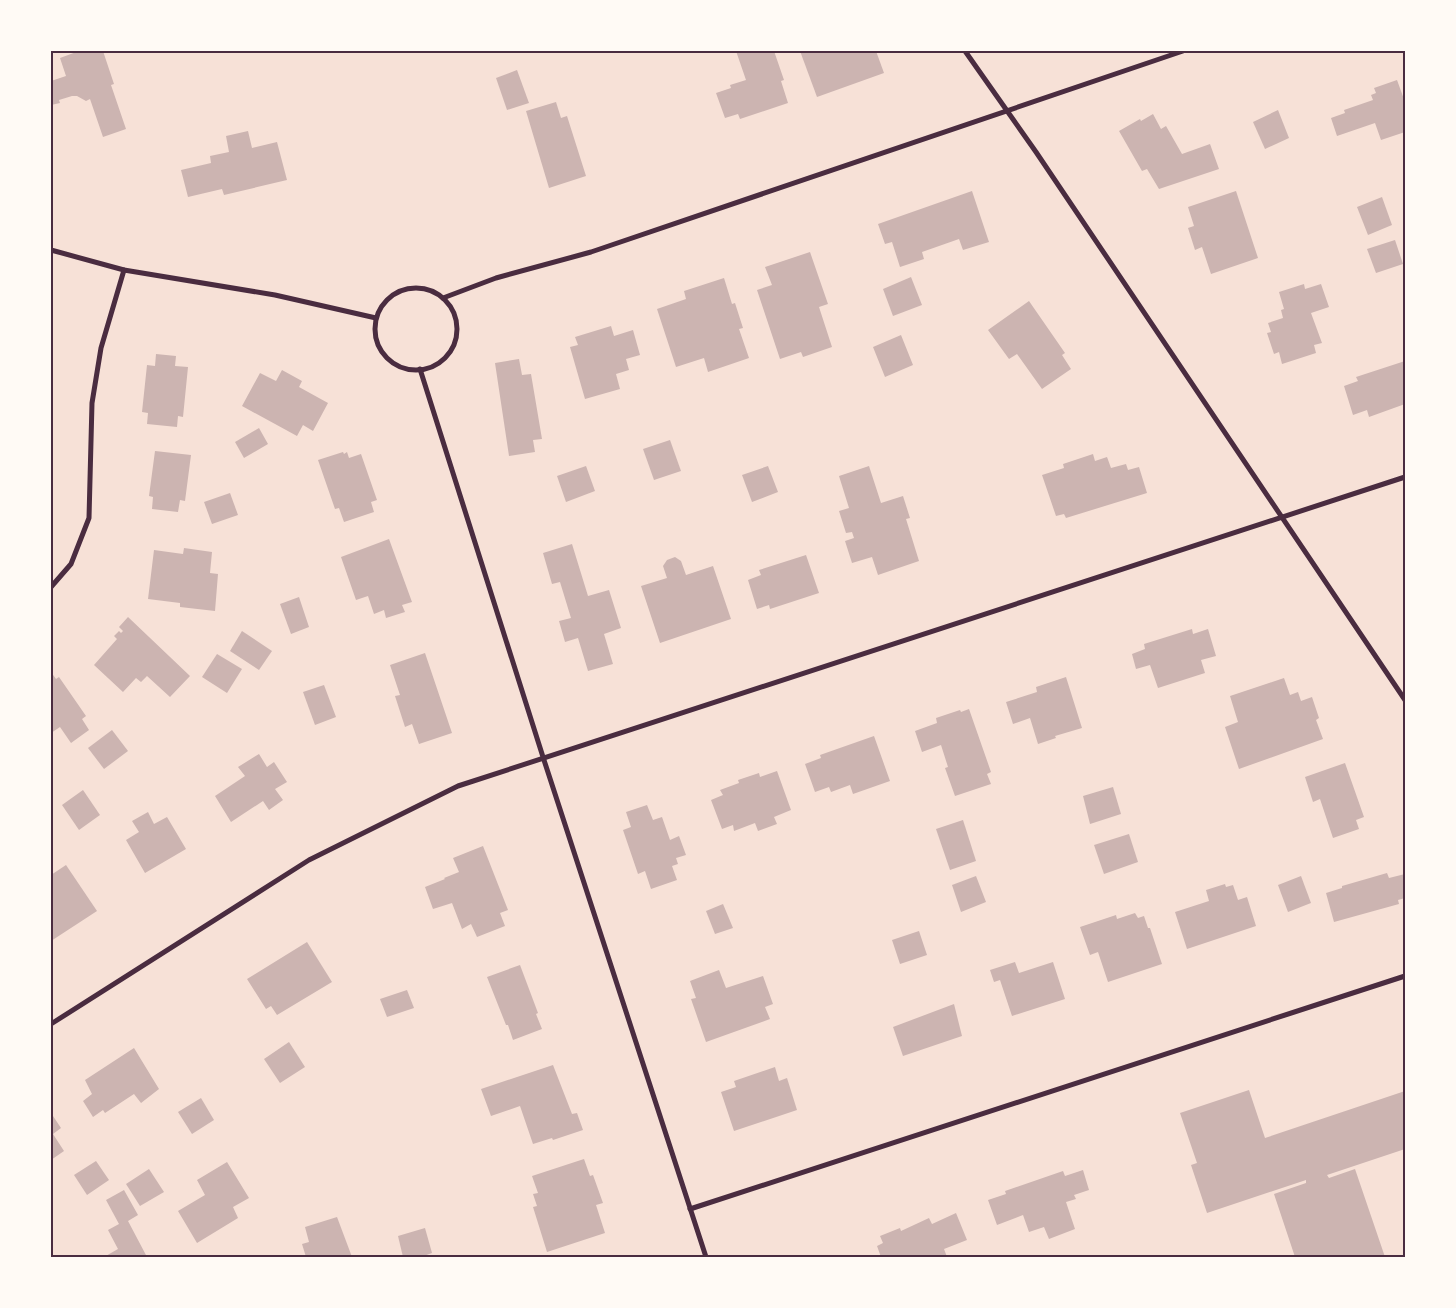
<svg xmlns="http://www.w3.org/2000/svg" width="1456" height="1308" viewBox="0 0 1456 1308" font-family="'Roboto Serif',serif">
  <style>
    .building { fill: #ccb4b1 }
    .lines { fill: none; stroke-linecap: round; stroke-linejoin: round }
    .minor { stroke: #4a2c40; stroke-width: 5 }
    .neatline { fill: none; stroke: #4a2c40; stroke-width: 2 }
  </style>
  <rect width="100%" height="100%" fill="#f7e1d7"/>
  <g class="building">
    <polygon points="79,51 103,51 114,84 111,85 126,129 103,137 90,99 86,101 77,96 72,96 59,100 60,103 51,105 51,81 66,76 60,58"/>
    <polygon points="736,51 774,51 784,80 781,81 788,103 740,119 738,114 725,118 716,93 731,88 730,85 746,80"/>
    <polygon points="800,51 876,51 884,73 817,97"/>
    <polygon points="517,70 529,103 507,110 496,78"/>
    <polygon points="1397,80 1405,102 1405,132 1381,140 1375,123 1337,136 1331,118 1345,113 1344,110 1373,100 1371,95 1376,93 1374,88"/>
    <polygon points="556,102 561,118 567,116 586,176 549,188 526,111"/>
    <polygon points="1278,110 1289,138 1265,149 1253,122"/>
    <polygon points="1153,114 1161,129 1166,126 1182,154 1210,144 1219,169 1159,189 1147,169 1142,171 1119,131 1140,119 1141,121"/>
    <polygon points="248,131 252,148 277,142 287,180 224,195 222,189 188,197 181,170 211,163 210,156 229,152 226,136"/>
    <polygon points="972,191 989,242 963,250 959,239 922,252 924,259 900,267 892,242 885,244 878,224"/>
    <polygon points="1236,191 1258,258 1211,274 1202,247 1195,250 1188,228 1194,226 1188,207"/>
    <polygon points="1382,197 1392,225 1368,235 1357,207"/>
    <polygon points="1395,240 1403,264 1376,273 1367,249"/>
    <polygon points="810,252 828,304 819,307 832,347 803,357 801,352 780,359 757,290 772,285 765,267"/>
    <polygon points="911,277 922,305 893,316 883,289"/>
    <polygon points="724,278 732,304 735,303 743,328 739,329 749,358 708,372 704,358 676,367 657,309 686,299 684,291"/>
    <polygon points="1304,284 1305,289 1321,284 1329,307 1311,313 1322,343 1314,345 1316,353 1282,364 1279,352 1274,354 1267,333 1271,332 1268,323 1283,318 1281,310 1284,309 1279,292"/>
    <polygon points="1029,301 1065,353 1062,355 1071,369 1042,389 1017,354 1009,359 988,330"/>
    <polygon points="611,326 614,336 633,330 640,355 626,359 629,370 616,374 620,389 585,399 570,347 578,345 575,337"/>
    <polygon points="901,335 913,365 885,377 873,347"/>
    <polygon points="156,354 176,356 175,366 188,367 183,417 178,416 177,427 147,424 148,413 142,412 147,365 155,366"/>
    <polygon points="519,359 522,375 531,374 542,439 533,440 535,452 509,456 495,363"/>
    <polygon points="1405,361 1405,404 1369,417 1367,410 1353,415 1344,386 1358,381 1356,377"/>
    <polygon points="282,370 302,381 299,387 328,403 313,431 303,425 297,436 242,406 260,373 276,381"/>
    <polygon points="259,428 268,444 244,458 235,442"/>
    <polygon points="670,440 681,471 654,480 643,449"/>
    <polygon points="155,451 191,455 185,501 180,500 178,512 152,509 153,497 149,496"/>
    <polygon points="343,452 344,454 347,452 349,458 361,454 377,500 371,502 374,512 344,522 339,508 335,509 318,460"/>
    <polygon points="1093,454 1095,461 1107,457 1111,468 1126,464 1128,470 1139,467 1147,493 1066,518 1064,514 1056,516 1042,475 1064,468 1063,464"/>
    <polygon points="586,466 595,491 566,502 557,476"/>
    <polygon points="768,466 778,492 752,502 742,475"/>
    <polygon points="869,466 881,503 903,496 910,518 906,519 919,561 878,575 872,557 852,563 845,541 854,538 852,532 846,533 839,511 849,508 839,476"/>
    <polygon points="230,493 238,515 212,524 204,502"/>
    <polygon points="389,539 412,602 402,605 405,612 386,618 384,610 374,614 368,596 356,600 341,557"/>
    <polygon points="572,544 588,596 609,590 621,628 604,634 613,664 588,671 578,638 565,642 559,621 571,618 560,582 552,584 543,553"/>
    <polygon points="184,548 212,552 210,573 218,574 215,611 180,607 180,603 148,599 154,550 183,554"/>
    <polygon points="806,555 819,593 770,609 769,605 757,609 748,580 761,575 759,570"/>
    <polygon points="675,557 681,561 686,575 713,566 731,619 660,643 641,586 667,578 663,566 667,560"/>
    <polygon points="299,597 309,627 291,634 280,604"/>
    <polygon points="128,617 190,676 170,697 147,676 141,682 136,678 123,692 94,665 117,639 114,636 119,631 121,633 123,631 119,627"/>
    <polygon points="1192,629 1193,634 1208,629 1216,656 1201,660 1205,673 1158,688 1150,665 1136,669 1132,654 1145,649 1144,644"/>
    <polygon points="242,631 272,651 259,670 230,651"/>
    <polygon points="425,653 452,733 419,744 412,724 405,727 395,696 400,695 390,665"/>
    <polygon points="217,654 242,669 227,693 202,677"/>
    <polygon points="51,672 56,679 59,677 86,716 82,719 89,730 71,743 60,727 51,733"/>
    <polygon points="1066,677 1082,728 1055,736 1056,738 1038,744 1030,718 1013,724 1006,702 1037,692 1036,687"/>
    <polygon points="1284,678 1290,695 1298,692 1301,701 1312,697 1319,718 1316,720 1323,739 1239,769 1225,727 1238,722 1230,696"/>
    <polygon points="324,685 336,717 315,725 303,692"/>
    <polygon points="969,709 991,772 987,774 991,784 955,796 945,768 948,767 941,745 922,752 915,731 937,723 936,718 960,710 961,712"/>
    <polygon points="112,730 128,751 104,769 88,748"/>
    <polygon points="874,736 890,781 853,794 850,785 831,792 829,787 815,792 805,764 821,758 820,755"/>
    <polygon points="259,754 267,767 274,762 287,782 275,789 283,800 269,810 263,801 231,822 215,796 245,776 238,767"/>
    <polygon points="1345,763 1364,817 1356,820 1359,829 1333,838 1320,799 1313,802 1305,777"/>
    <polygon points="777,771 791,810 774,817 777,824 758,831 755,823 734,831 733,825 722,829 711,800 723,795 720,790 739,783 738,780 759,773 760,777"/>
    <polygon points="1113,787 1121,814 1090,824 1083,796"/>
    <polygon points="83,790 100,815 79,830 62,805"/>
    <polygon points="647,805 653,820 662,817 670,840 679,836 686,855 676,858 678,864 672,866 677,880 651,889 645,871 638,874 623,830 631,827 626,812"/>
    <polygon points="148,812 154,824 167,817 186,849 145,873 126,840 139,832 132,821"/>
    <polygon points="963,820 976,861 950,870 936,829"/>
    <polygon points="1129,834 1138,862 1104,874 1094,845"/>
    <polygon points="483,846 508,910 500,913 505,926 477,937 471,924 462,929 452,903 433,909 425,887 445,879 444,878 459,872 453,858"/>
    <polygon points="66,865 97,911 51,941 51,875"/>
    <polygon points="1387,873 1389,878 1405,874 1405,898 1398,900 1399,904 1334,922 1326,893 1342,888 1342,886"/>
    <polygon points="976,876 986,902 961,912 952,885"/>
    <polygon points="1301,876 1311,903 1288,912 1278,885"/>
    <polygon points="1225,884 1226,887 1233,885 1238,900 1247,897 1256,926 1187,949 1175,912 1209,901 1206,890"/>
    <polygon points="723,904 733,928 715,934 706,911"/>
    <polygon points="1135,913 1138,918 1144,916 1148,928 1150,928 1162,964 1108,982 1098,952 1090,955 1080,927 1116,915 1117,919"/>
    <polygon points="919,931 927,955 900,964 892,940"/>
    <polygon points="307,942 332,982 277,1015 271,1006 266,1009 247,979"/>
    <polygon points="1015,962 1019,973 1053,962 1065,999 1012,1016 1000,980 994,982 990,970"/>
    <polygon points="520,965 538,1013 536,1014 542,1029 513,1040 508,1025 506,1025 487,977"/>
    <polygon points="719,970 726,988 763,976 773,1004 765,1007 770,1019 706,1042 691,999 696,998 690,981"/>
    <polygon points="407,990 414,1008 387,1017 380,999"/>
    <polygon points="954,1004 962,1036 903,1056 893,1027"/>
    <polygon points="289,1042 305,1067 280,1083 264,1059"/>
    <polygon points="134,1048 159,1089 141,1103 134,1094 105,1113 103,1110 93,1117 83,1101 92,1094 85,1080"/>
    <polygon points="553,1065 572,1114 577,1113 583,1130 553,1140 552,1138 533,1144 520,1106 491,1116 481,1089"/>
    <polygon points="775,1067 779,1081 787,1078 797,1110 734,1131 721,1092 736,1087 734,1081"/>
    <polygon points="1249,1090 1265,1138 1405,1091 1405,1149 1327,1175 1329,1178 1355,1169 1385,1257 1295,1257 1274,1194 1306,1183 1306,1180 1207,1213 1191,1165 1197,1163 1180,1113"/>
    <polygon points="201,1098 214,1120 192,1134 178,1112"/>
    <polygon points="51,1113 61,1128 53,1134 64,1151 51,1160"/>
    <polygon points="584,1159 590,1176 593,1175 603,1203 596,1205 605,1233 547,1252 533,1207 537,1206 533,1194 538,1193 532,1176"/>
    <polygon points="96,1161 109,1180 87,1195 74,1175"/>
    <polygon points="227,1162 249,1198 233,1207 238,1218 197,1243 178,1211 205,1195 197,1180"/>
    <polygon points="149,1169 164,1192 140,1206 126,1184"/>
    <polygon points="1083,1170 1089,1190 1074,1195 1076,1199 1066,1202 1075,1229 1049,1239 1044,1227 1029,1232 1023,1215 997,1225 988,1200 1006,1194 1005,1191 1063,1171 1065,1176"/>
    <polygon points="124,1190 138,1215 128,1221 147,1257 150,1255 151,1257 104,1257 118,1249 108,1230 119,1224 106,1200"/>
    <polygon points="956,1213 967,1240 944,1249 947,1257 881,1257 877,1246 883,1243 880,1236 900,1228 901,1231 929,1218 932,1224"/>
    <polygon points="337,1217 352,1257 306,1257 302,1244 309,1242 305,1227"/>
    <polygon points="425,1228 432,1253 421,1257 403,1257 398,1236"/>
  </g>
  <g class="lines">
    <g class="minor">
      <polyline points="965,51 1036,152 1405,700"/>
      <polyline points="51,250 124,270 275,295 376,318"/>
      <circle cx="416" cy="329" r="41"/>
      <polyline points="443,298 496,278 591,252 1183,51"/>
      <polyline points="420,369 543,757 706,1257"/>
      <polyline points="51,587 71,564 89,518 92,403 101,348 124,270"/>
      <polyline points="51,1024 309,860 458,786 1405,477"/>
      <polyline points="690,1209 1405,976"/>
    </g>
  </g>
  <rect width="1456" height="1308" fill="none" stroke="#fffaf5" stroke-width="105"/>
  <rect x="52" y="52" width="1352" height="1204" class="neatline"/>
</svg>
